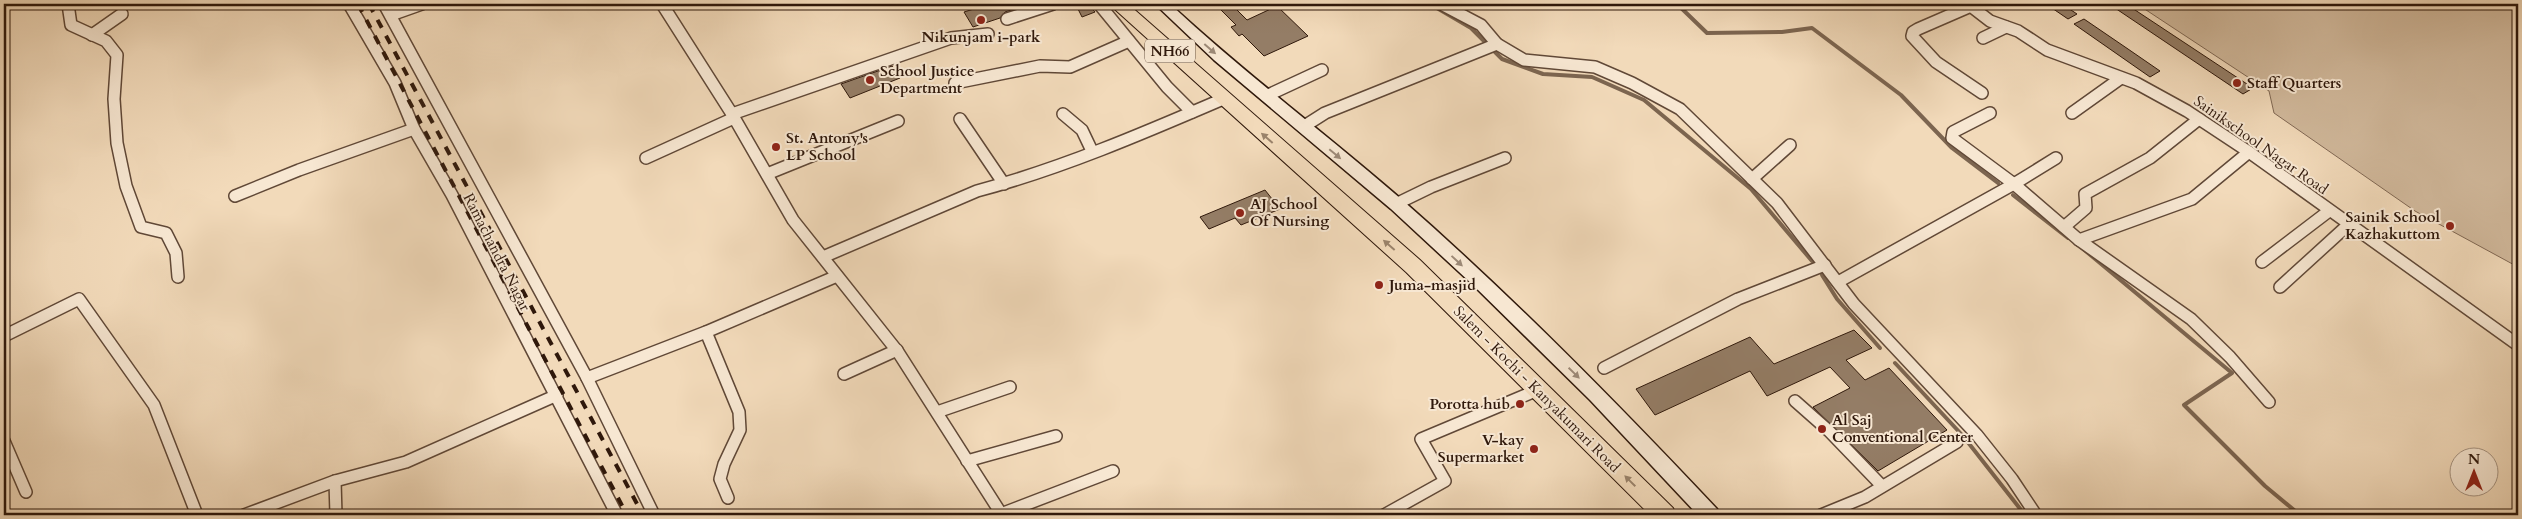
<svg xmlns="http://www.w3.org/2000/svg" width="2522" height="519" viewBox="0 0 2522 519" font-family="Cardo,serif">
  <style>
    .green { fill: #d1b99c; stroke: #806854 }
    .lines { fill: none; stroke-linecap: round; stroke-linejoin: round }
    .stream { stroke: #7c6550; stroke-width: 4 }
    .building { fill: #947d66; stroke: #2f180b }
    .street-casing { stroke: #604837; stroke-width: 14 }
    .secondary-casing { stroke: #2f180b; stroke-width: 3 }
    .highway-casing { stroke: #2f180b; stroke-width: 2 }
    .street { stroke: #f7e7d2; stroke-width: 11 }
    .secondary { fill: #f7e7d2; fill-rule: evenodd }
    .highway { fill: #f2daba; fill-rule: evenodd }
    .rail { stroke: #2f180b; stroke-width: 4; stroke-dasharray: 9 9; stroke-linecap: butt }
    .oneway { fill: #9d8a78 }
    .oneway2 { fill: #9a836b }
    .poi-dot { fill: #8f2418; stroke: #f7e7d2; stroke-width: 2 }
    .labels { text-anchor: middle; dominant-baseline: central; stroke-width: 4; stroke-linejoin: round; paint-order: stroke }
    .shield { fill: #f7e7d2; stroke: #6b5647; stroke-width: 1 }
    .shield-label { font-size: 14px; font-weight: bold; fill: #2f180b }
    .poi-label { font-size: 15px; font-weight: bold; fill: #2f180b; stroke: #f7e7d2; text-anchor: start }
    .street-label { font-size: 15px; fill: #2f180b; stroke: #f7e7d2 }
  </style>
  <rect width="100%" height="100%" fill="#f2daba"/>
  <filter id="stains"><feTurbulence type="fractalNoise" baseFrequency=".004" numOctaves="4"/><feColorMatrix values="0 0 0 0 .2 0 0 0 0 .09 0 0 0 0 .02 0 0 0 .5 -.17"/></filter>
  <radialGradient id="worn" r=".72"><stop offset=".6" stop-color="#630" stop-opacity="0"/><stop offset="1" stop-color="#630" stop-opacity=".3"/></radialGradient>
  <polygon class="green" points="2137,4 2518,4 2518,267 2415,211 2274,113 2269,91"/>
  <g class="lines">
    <g class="stream">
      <polyline points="1430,4 1471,28 1485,42"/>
      <polyline points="1677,4 1707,33 1782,32 1812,28 1901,95 1952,148 1998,183"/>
      <polyline points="1495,52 1502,59 1543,74 1592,77 1644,100 1751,189 1812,261"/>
      <polyline points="2013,195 2068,238"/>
      <polyline points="2082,248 2232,373 2184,405 2265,486 2300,515"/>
      <polyline points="1822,275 1837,299 1880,348"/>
      <polyline points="1895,363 1963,436 2025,515"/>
    </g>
  </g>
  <g class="building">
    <polygon points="990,4 1030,4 1005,12 1000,18 973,27 964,12"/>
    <polygon points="1088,4 1095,12 1082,17 1077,7"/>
    <polygon points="2046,4 2062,4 2077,14 2068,19"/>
    <polygon points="2109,4 2126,4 2253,88 2243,94"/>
    <polygon points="1232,5 1247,20 1277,6 1308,36 1264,56 1242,34 1239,36 1231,27 1236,25 1221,10"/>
    <polygon points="2084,19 2128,49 2160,71 2150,77 2074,24"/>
    <polygon points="892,66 900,78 850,98 841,84"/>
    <polygon points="1265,190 1280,209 1241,225 1235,218 1209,229 1200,217"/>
    <polygon points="1854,330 1872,348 1846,360 1865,380 1889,368 1947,430 1878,471 1813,407 1850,388 1830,367 1767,396 1750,371 1655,415 1636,389 1750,337 1774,364"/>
  </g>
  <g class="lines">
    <defs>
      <g id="street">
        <polyline points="68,4 71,25 106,41 117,55 114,99 117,143 126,186 141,227 166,233 176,253 178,277"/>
        <polyline points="349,4 395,83 414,129 452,195 617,515"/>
        <polyline points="384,4 587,378 706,332 837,276"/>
        <polyline points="662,4 732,114 793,220 898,352 1002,515"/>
        <polyline points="1099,4 1167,87 1192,112"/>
        <polyline points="1441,4 1481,25 1497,44 1524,60 1595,67 1632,83 1680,109 1777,203 1854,304 1977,435 2012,479 2036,515"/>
        <polyline points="1968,4 1990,21 2018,31 2047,50 2136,83 2187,111 2249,152 2518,345"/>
        <polyline points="1971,6 1918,29 1913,32 1912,36 1936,62 1982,93"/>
        <polyline points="391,15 422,4"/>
        <polyline points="1007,19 1053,4"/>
        <polyline points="92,35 122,14"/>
        <polyline points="1983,38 2006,27"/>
        <polyline points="955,83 1040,66 1070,67 1129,41"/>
        <polyline points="1266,96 1322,70"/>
        <polyline points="1990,113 1953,132 1952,138 2014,184 2079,240 2191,319 2230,357 2269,402"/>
        <polyline points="2072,113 2121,78"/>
        <polyline points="732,114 951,38 988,34"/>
        <polyline points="1063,114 1082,130 1092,151"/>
        <polyline points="960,119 1004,184"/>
        <polyline points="1303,127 1325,113 1497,44"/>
        <polyline points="646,158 734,118"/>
        <polyline points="767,174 898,121"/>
        <polyline points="1752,179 1790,145"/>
        <polyline points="235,196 299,170 414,129"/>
        <polyline points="1396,204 1431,187 1505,158"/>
        <polyline points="2064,227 2086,208 2085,194 2150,158 2199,119"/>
        <polyline points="2079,240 2192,199 2249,152"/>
        <path d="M823 257 977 191C1060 169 1144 133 1223 99"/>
        <polyline points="2262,262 2329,211"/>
        <polyline points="1838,282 2014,184 2056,158"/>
        <polyline points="2280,287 2348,225"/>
        <polyline points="706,332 739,412 740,430 724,464 720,479 728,498"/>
        <polyline points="4,336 79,299 154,405 197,515"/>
        <polyline points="1604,368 1738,299 1825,265"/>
        <polyline points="844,374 897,350"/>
        <polyline points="587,378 654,515"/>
        <polyline points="1795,401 1829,431 1882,486"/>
        <polyline points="937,412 1010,387"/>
        <polyline points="4,441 26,492"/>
        <polyline points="967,461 1056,436"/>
        <polyline points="335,481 336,515"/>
        <polyline points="1001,514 1113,471"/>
        <polyline points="244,515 335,481 406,462 557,395"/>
        <polyline points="1384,515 1445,481 1421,439 1540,389"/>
        <polyline points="1821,515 1865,497 1957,442"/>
      </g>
      <path id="secondary" d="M1155 4H1170C1244 73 1325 133 1401 199 1512 296 1616 402 1717 509L1719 515H1698L1590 400 1472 284 1391 209 1214 60Z"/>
      <polygon id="highway" points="1109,4 1128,4 1420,260 1673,508 1676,515 1650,515 1406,272"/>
    </defs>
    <use href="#street" class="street-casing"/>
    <use href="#secondary" class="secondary-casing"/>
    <use href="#highway" class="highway-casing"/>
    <use href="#street" class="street"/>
    <use href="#secondary" class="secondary"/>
    <use href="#highway" class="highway"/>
    <g class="rail">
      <polyline points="358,4 627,515"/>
      <polyline points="369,4 643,515"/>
    </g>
  </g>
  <defs><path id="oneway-solid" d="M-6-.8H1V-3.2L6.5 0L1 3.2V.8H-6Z" transform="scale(1.25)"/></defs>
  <g class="oneway">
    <use href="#oneway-solid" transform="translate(1210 49) rotate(41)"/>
    <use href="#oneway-solid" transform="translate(1335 154) rotate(40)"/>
    <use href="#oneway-solid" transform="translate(1457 261) rotate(43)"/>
    <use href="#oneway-solid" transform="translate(1574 373) rotate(44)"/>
  </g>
  <g class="oneway2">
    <use href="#oneway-solid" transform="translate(1267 138) rotate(-139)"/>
    <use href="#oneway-solid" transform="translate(1389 245) rotate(-139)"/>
    <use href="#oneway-solid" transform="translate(1630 481) rotate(-135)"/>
  </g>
  <g class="poi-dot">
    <circle cx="981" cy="20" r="5"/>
    <circle cx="870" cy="80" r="5"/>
    <circle cx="2237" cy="83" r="5"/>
    <circle cx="776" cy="147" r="5"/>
    <circle cx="1240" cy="213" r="5"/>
    <circle cx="2450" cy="226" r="5"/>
    <circle cx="1379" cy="285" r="5"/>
    <circle cx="1520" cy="404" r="5"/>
    <circle cx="1822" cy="429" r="5"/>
    <circle cx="1534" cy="449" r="5"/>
  </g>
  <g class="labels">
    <rect class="shield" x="1145" y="39.5" width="50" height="23" rx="4"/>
    <g class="shield-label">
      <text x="1170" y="51">NH66</text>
    </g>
    <g class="poi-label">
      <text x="981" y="37" text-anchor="middle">Nikunjam i-park</text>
      <text x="880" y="71">School Justice<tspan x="880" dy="17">Department</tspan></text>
      <text x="2247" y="83">Staff Quarters</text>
      <text x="786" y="138">St. Antony's<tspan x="786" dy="17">LP School</tspan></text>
      <text x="1250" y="204">AJ School<tspan x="1250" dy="17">Of Nursing</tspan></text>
      <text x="2440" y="217" text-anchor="end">Sainik School<tspan x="2440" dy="17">Kazhakuttom</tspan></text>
      <text x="1389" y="285">Juma-masjid</text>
      <text x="1510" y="404" text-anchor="end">Porotta hub</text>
      <text x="1832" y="420">Al Saj<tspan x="1832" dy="17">Conventional Center</tspan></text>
      <text x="1524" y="440" text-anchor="end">V-kay<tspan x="1524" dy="17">Supermarket</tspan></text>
    </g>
    <g class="street-label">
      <text transform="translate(2261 145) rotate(35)">Sainikschool Nagar Road</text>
      <text transform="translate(497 252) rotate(63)">Ramachandra Nagar</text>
      <text transform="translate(1537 389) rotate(45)">Salem - Kochi - Kanyakumari Road</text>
    </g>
  </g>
  <rect width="2522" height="519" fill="none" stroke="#f2daba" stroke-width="20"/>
  <rect x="5" y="5" width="2512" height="509" fill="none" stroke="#2f180b" stroke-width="2.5"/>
  <rect x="10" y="10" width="2502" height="499" fill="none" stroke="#2f180b"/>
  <g transform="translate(2474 472)"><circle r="24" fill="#f7e7d2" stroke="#a79482"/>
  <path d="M0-4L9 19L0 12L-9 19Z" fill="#8f2418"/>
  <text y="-8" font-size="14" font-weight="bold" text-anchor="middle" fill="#2f180b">N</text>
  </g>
  <rect width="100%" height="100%" filter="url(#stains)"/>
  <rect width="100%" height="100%" fill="url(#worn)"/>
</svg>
